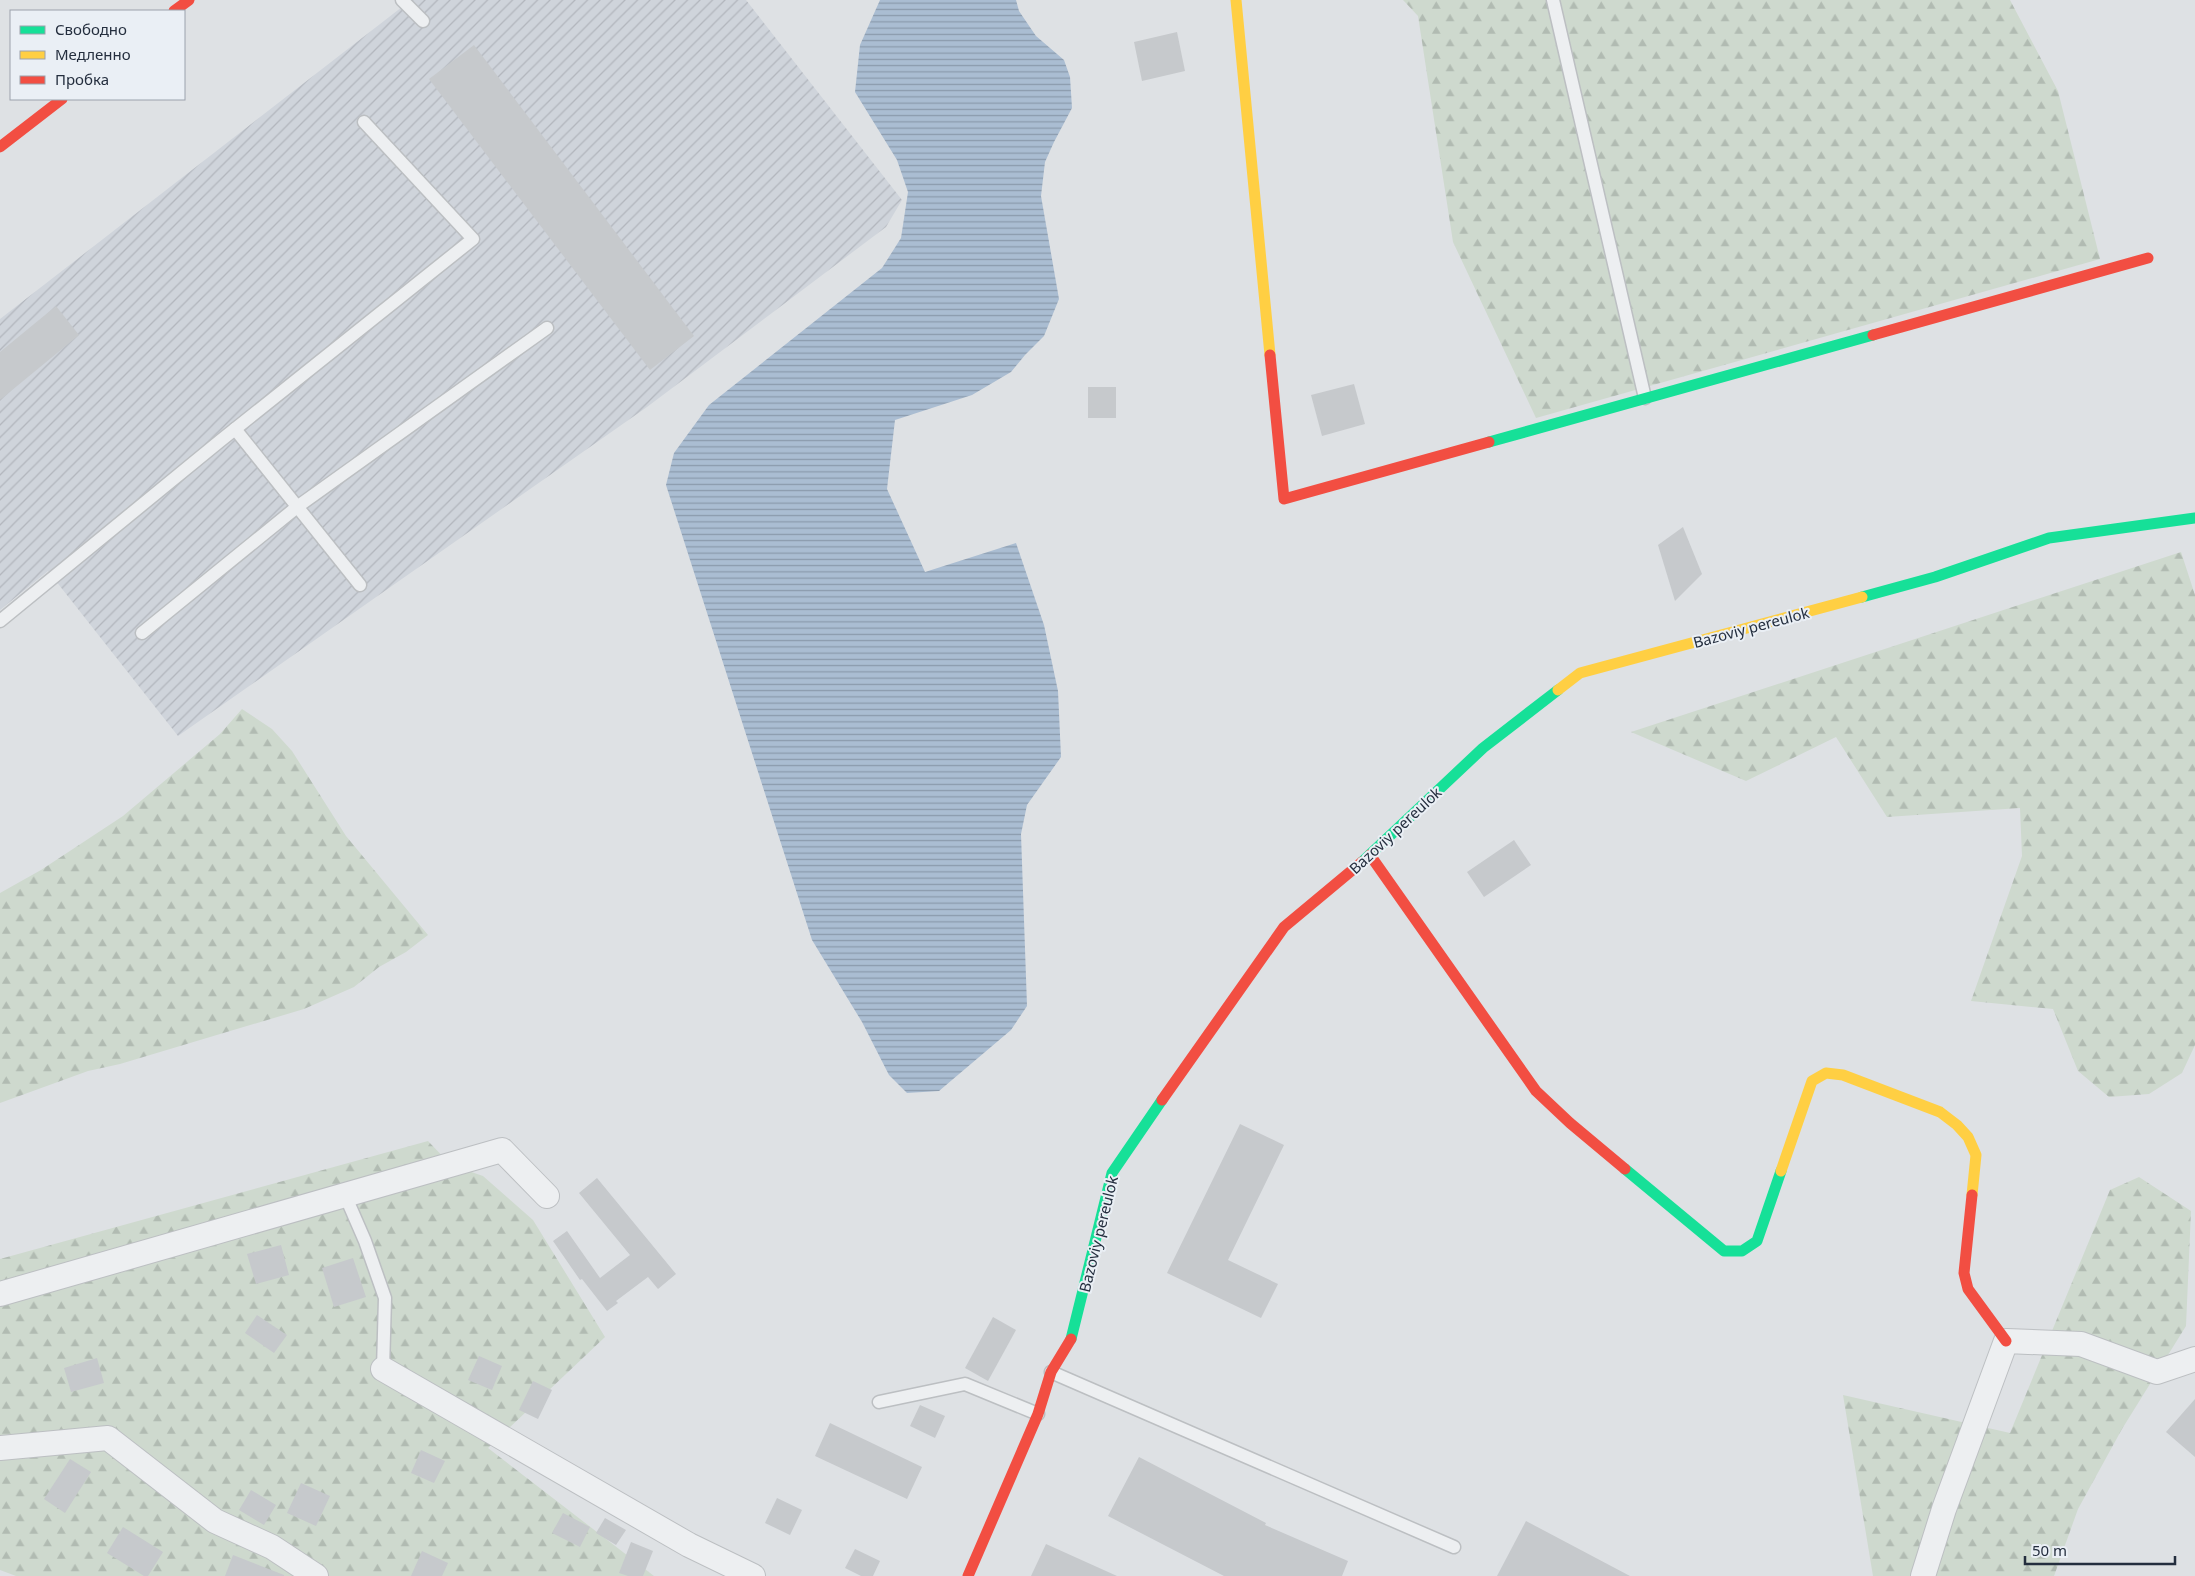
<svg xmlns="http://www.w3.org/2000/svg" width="2195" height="1576" viewBox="0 0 2195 1576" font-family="'Noto Sans',sans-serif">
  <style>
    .industrial { fill: url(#industrial-furrows) }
    .forest { fill: url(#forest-firs) }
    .water { fill: url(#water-rules) }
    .building { fill: #c6c9cc }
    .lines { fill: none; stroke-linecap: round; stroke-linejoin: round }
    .lane-casing { stroke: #bcbfc2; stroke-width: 15 }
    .street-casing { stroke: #bcbfc2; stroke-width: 26 }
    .lane { stroke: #edeff1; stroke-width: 12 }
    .street { stroke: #edeff1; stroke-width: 24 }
    .fast { stroke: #16e098; stroke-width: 11 }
    .slow { stroke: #ffcf43; stroke-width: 11 }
    .jam { stroke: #f24e42; stroke-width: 11 }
    .labels { text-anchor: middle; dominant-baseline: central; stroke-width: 4; stroke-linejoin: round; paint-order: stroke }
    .street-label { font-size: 15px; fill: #242e3e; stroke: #eaeff5 }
  </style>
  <defs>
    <pattern id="industrial-furrows" width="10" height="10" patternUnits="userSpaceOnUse" patternTransform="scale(1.25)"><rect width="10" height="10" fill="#cfd4db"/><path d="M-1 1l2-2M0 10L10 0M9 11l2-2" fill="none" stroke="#b2b6bd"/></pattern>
    <pattern id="forest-firs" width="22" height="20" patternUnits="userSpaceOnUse" patternTransform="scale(1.25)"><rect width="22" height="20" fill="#ced9ce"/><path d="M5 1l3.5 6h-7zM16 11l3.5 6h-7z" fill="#b1bbb2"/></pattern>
    <pattern id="water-rules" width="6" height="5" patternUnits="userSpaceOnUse" patternTransform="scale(1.25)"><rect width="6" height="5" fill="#aabdd2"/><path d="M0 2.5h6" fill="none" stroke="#8a9aac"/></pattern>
  </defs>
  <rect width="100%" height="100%" fill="#dee1e4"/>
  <polygon class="industrial" points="411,0 746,0 902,200 886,227 647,407 178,736 48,571 0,610 0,319"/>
  <g class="forest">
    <polygon points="1403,0 2010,0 2058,91 2100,259 1536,418 1453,242 1418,16"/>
    <polygon points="2181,552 2195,595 2195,1045 2182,1073 2149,1094 2109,1097 2078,1071 2053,1009 1971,1001 2022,856 2020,808 1887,817 1836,737 1746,781 1631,732"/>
    <polygon points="242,709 272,729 292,751 346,836 428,935 406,952 379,967 354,987 304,1009 120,1064 88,1071 0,1103 0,893 41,870 123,816 220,734"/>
    <polygon points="428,1141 451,1165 483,1176 533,1220 605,1337 488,1448 654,1576 16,1576 0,1570 0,1259"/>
    <polygon points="2139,1177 2191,1211 2186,1326 2122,1429 2078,1509 2054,1576 1873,1576 1843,1395 2010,1433 2110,1190"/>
  </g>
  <polygon class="water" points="880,0 1016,0 1019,11 1036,36 1064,60 1070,77 1072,108 1054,142 1045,162 1041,196 1059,299 1044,336 1025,355 1011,372 972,395 895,420 887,489 925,572 1016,543 1044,625 1058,691 1061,757 1027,805 1021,834 1027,1006 1011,1030 939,1091 907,1093 889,1075 862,1022 812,940 666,485 674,453 709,405 882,268 901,238 908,192 897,160 855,92 860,45"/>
  <g class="building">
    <polygon points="1177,32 1185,71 1142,81 1134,42"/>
    <polygon points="474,45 694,336 650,370 429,79"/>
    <polygon points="56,306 79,335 0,400 0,352"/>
    <polygon points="1354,384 1365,424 1322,436 1311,395"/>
    <rect x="1088" y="387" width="28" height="31"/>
    <polygon points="1683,527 1702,574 1675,601 1658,545"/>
    <polygon points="1514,840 1531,865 1484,897 1467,872"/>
    <polygon points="1240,1124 1284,1145 1228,1260 1278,1284 1261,1318 1167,1273"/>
    <polygon points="597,1178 676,1274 658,1289 648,1277 616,1301 618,1303 607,1311 582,1279 580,1280 553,1241 567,1231 600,1278 630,1255 579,1193"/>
    <polygon points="281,1245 289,1275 256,1284 247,1254"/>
    <polygon points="353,1258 366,1297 334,1307 322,1268"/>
    <polygon points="257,1315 287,1335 274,1353 245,1333"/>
    <polygon points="993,1317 1016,1330 988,1381 965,1368"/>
    <polygon points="479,1356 502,1366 492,1390 468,1380"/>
    <polygon points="97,1358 104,1383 71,1392 64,1368"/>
    <polygon points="533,1381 552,1390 538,1419 519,1410"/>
    <polygon points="2195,1399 2195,1457 2166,1432"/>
    <polygon points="920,1405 945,1416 935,1438 910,1426"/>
    <polygon points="830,1423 922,1467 907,1499 815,1456"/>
    <polygon points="421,1450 445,1461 434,1483 411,1473"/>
    <polygon points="1139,1457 1266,1523 1265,1525 1348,1561 1342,1576 1224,1576 1108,1516"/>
    <polygon points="70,1459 91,1472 65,1513 44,1499"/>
    <polygon points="301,1483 330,1496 316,1526 287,1513"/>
    <polygon points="251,1490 276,1505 264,1525 239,1510"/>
    <polygon points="777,1498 802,1510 790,1535 765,1523"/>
    <polygon points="563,1513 590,1527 580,1547 552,1533"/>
    <polygon points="605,1518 626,1530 616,1545 596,1533"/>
    <polygon points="1526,1521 1630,1576 1497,1576"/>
    <polygon points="123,1527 163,1552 148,1576 144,1576 107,1553"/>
    <polygon points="631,1542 653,1551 643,1576 628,1576 619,1573"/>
    <polygon points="1046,1544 1117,1576 1031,1576"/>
    <polygon points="855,1549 880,1561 873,1576 861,1576 845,1568"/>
    <polygon points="422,1551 448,1563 442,1576 411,1576"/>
    <polygon points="233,1555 284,1575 284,1576 225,1576"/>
  </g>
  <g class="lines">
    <defs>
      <g id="lane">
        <polyline points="402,0 423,21"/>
        <polyline points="1553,0 1645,398"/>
        <polyline points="235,429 360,585"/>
        <polyline points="0,621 220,441 473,239 364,122"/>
        <polyline points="142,633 297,507 547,328"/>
        <polyline points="345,1195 365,1241 385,1298 383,1369"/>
        <polyline points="1051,1372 1454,1547"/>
        <polyline points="879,1402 965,1384 1038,1414"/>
      </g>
      <g id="street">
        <polyline points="0,1294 502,1150 547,1196"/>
        <polyline points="383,1369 689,1545 753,1576"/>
        <polyline points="0,1448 108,1438 215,1521 272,1547 316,1576"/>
        <polyline points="1923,1576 1944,1509 2006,1341 2081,1344 2157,1372 2195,1359"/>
      </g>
    </defs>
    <use href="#lane" class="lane-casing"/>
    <use href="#street" class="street-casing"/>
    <use href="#lane" class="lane"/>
    <use href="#street" class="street"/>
    <g class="fast">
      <polyline points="1489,442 1873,335"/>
      <polyline points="1862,597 1935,577 2049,538 2195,518"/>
      <polyline points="1362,862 1483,748 1558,690"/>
      <polyline points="1625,1169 1724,1251 1742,1251 1757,1241 1781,1171"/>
      <polyline points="1071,1339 1112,1173 1162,1100"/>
    </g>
    <g class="slow">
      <polyline points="1236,0 1270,355"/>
      <polyline points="1558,690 1580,673 1862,597"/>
      <polyline points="1781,1171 1812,1081 1826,1073 1843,1075 1940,1112 1957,1125 1968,1137 1976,1155 1972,1195"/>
    </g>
    <g class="jam">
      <polyline points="174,11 189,0"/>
      <polyline points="0,147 62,99"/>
      <polyline points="1873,335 2148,258"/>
      <polyline points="1270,355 1284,499 1489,442"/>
      <polyline points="1370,855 1536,1091 1570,1123 1625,1169"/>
      <polyline points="1162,1100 1284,927 1362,862"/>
      <polyline points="1972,1195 1964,1273 1968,1289 2006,1341"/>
      <polyline points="968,1576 1038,1414 1051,1372 1071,1339"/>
    </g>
  </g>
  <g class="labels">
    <g class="street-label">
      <text transform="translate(1751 627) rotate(-15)">Bazoviy pereulok</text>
      <text transform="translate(1395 830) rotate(-43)">Bazoviy pereulok</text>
      <text transform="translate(1098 1234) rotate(-76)">Bazoviy pereulok</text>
    </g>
  </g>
  <rect x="10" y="10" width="175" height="90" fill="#eaeff5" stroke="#9ba2ac"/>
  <rect x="20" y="26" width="25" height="8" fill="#16e098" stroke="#9ba2ac"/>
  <text x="55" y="35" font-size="15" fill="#242e3e">Свободно</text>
  <rect x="20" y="51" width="25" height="8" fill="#ffcf43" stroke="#9ba2ac"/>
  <text x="55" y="60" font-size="15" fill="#242e3e">Медленно</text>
  <rect x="20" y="76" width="25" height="8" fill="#f24e42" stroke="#9ba2ac"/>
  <text x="55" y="85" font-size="15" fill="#242e3e">Пробка</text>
  <path d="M2025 1556v8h150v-8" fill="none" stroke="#242e3e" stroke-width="2.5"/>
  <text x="2032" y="1556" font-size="15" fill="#242e3e" stroke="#eaeff5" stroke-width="4" paint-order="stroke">50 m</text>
</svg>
